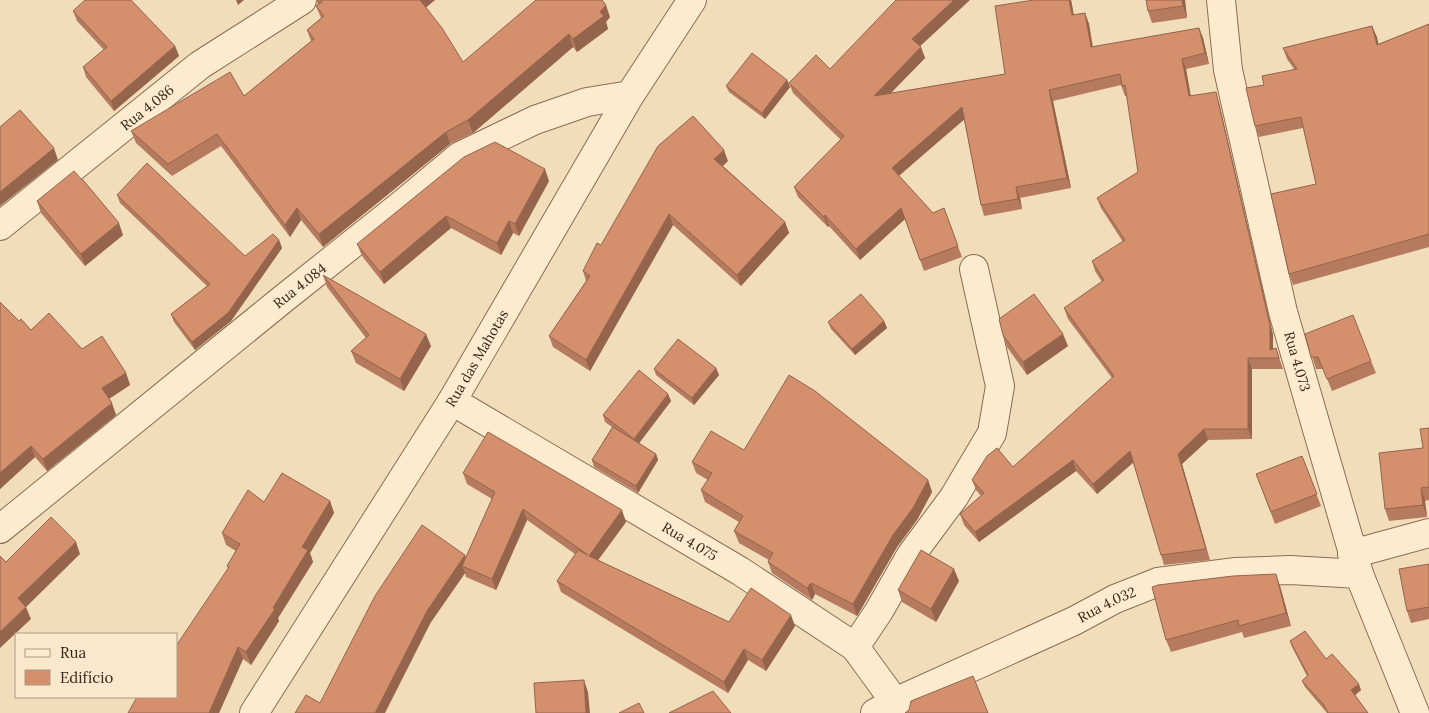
<svg xmlns="http://www.w3.org/2000/svg" width="1429" height="713" viewBox="0 0 1429 713" font-family="Lora,serif">
  <style>
    .lines { fill: none; stroke-linecap: round; stroke-linejoin: round }
    .minor-casing { stroke: #8b6c53; stroke-width: 30 }
    .minor { stroke: #fcebcf; stroke-width: 28 }
    .wall { fill: #b67b5e }
    .shaded-wall { fill: #94644c }
    .building { fill: #d48f6d; stroke: #94644c }
    .labels { text-anchor: middle; dominant-baseline: central; stroke-width: 4.5; stroke-linejoin: round; paint-order: stroke }
    .street-label { font-size: 14px; fill: #38261a; stroke: #f9e8cb }
  </style>
  <rect width="100%" height="100%" fill="#f2ddbb"/>
  <g class="lines">
    <defs>
      <g id="minor">
        <path id="s1" d="M1221 0 1228 70 1283 312 1359 574 1415 713"/>
        <path id="s2" d="M0 226 200 65 302 0"/>
        <path id="s3" d="M452 401 740 571 855 647 895 702 900 713"/>
        <path id="s4" d="M0 529 283 299 400 206 460 156 535 120 587 102 630 95"/>
        <polyline points="1352,554 1429,533"/>
        <polyline points="855,647 879,611 911,555 954,497 992,433 1000,386 974,269"/>
        <path id="s5" d="M254 713 452 401 630 95 692 0"/>
        <path id="s6" d="M875 713 895 702 1074 621 1115 599 1158 582 1236 572 1290 570 1359 574"/>
      </g>
    </defs>
    <use href="#minor" class="minor-casing"/>
    <use href="#minor" class="minor"/>
  </g>
  <g class="wall">
    <polygon points="316,0 435,0 426,7 463,62 610,17 606,22 608,29 577,52 573,47 473,133 450,144 323,247 301,220 290,237 221,146 172,176 136,143 131,131 244,96 311,41 307,30 321,18 316,6 318,4"/>
    <polygon points="1034,0 1071,0 1074,15 1085,13 1089,24 1093,47 1199,28 1203,38 1209,64 1186,69 1191,96 1219,103 1273,335 1273,349 1276,348 1283,369 1252,369 1252,439 1208,440 1182,464 1210,560 1164,565 1133,462 1097,494 1076,471 979,542 964,525 960,514 981,496 976,490 972,480 1013,467 1112,378 1068,319 1064,308 1102,282 1095,271 1092,261 1123,242 1101,208 1097,198 1138,172 1127,96 1125,96 1121,85 1053,101 1071,188 1020,198 1022,209 984,216 981,205 964,119 899,176 933,213 944,208 962,257 924,271 905,219 860,260 829,226 828,227 798,197 794,187 841,140 793,93 789,83 920,46 925,58 891,93 1005,74"/>
    <polygon points="1146,0 1185,0 1187,18 1152,23 1148,11"/>
    <polygon points="73,11 175,46 179,56 114,111 86,77 83,67 104,50 77,21"/>
    <polygon points="1429,24 1429,247 1293,285 1289,274 1316,184 1303,128 1259,137 1255,126 1264,85 1294,69 1287,59 1283,48 1372,26 1378,44"/>
    <polygon points="787,80 790,87 765,119 729,92 726,86"/>
    <polygon points="728,161 723,166 785,222 789,233 741,286 673,225 590,371 553,347 549,336 586,281 583,271 601,245"/>
    <polygon points="549,181 519,236 513,233 501,255 451,228 384,284 362,256 357,244"/>
    <polygon points="117,195 245,256 279,240 282,248 231,321 195,350 174,322 171,314 207,286 120,203"/>
    <polygon points="37,201 123,235 85,266 41,213"/>
    <polygon points="323,275 431,346 404,391 356,363 351,351 366,338 327,287"/>
    <polygon points="19,321 31,330 82,349 126,373 130,385 109,399 116,415 47,471 35,457 0,489"/>
    <polygon points="884,321 887,328 855,355 831,329 828,322"/>
    <polygon points="1305,334 1371,361 1376,373 1332,391 1323,369 1316,369"/>
    <polygon points="1003,335 1068,346 1027,375 1007,347"/>
    <polygon points="716,368 719,375 694,405 656,375 654,369"/>
    <polygon points="668,394 671,401 639,443 656,454 658,460 638,493 594,467 592,460 612,427 605,422 603,415"/>
    <polygon points="1429,428 1429,500 1425,501 1427,517 1389,521 1385,509 1423,448"/>
    <polygon points="744,450 928,480 932,492 917,520 897,547 857,616 815,594 812,600 772,573 768,562 769,560 739,543 734,531 739,522 705,502 701,490 708,480 696,473 692,462"/>
    <polygon points="1302,456 1321,506 1275,524 1256,474"/>
    <polygon points="463,473 626,522 598,560 729,622 795,626 766,671 748,660 728,693 561,592 557,581 575,554 527,520 496,590 466,577 465,573 431,622 320,703 466,557 492,499 467,484"/>
    <polygon points="330,501 334,513 310,553 313,562 278,618 279,621 251,665 243,659 219,713 128,713 176,697 228,569 227,566 236,551 226,545 222,533 264,502"/>
    <polygon points="1429,564 1429,619 1411,623 1407,611"/>
    <polygon points="959,581 936,622 902,602 898,590"/>
    <polygon points="1280,586 1291,626 1244,638 1242,632 1171,652 1166,640"/>
    <polygon points="1290,641 1326,659 1361,690 1355,695 1368,713 1327,713 1305,687 1302,681 1307,676 1292,647"/>
  </g>
  <g class="shaded-wall">
    <polygon points="236,0 244,0 238,5"/>
    <polygon points="419,0 435,0 423,10"/>
    <polygon points="954,0 970,0 916,50 912,39"/>
    <polygon points="1069,0 1071,0 1072,5 1075,26 1072,15"/>
    <polygon points="1182,0 1185,0 1187,18 1183,6"/>
    <polygon points="606,5 610,17 606,22 608,29 577,52 573,39"/>
    <polygon points="1085,13 1089,24 1094,58 1091,47"/>
    <polygon points="1372,26 1377,37 1381,56 1377,45"/>
    <polygon points="1199,28 1203,38 1209,64 1205,53"/>
    <polygon points="569,34 573,47 473,133 468,120"/>
    <polygon points="175,46 179,56 114,111 111,101"/>
    <polygon points="921,47 925,58 878,106 874,96"/>
    <polygon points="1182,59 1186,69 1192,106 1189,96"/>
    <polygon points="787,80 790,87 765,119 762,113"/>
    <polygon points="1049,90 1053,101 1071,188 1067,178"/>
    <polygon points="1216,92 1219,103 1273,335 1273,358 1270,350"/>
    <polygon points="962,107 966,118 896,178 892,168"/>
    <polygon points="446,132 450,144 323,247 319,234"/>
    <polygon points="54,148 58,160 0,206 0,192"/>
    <polygon points="724,150 728,161 718,170 714,159"/>
    <polygon points="545,169 549,181 519,236 515,224"/>
    <polygon points="1016,187 1020,198 1022,209 1018,199"/>
    <polygon points="297,208 301,220 290,237 285,225"/>
    <polygon points="901,208 905,219 860,260 856,249"/>
    <polygon points="669,214 673,225 590,371 586,360"/>
    <polygon points="825,215 829,226 828,227 824,217"/>
    <polygon points="446,216 451,228 384,284 380,272"/>
    <polygon points="509,221 513,233 501,255 497,243"/>
    <polygon points="785,222 789,233 741,286 737,275"/>
    <polygon points="119,223 123,235 85,266 81,254"/>
    <polygon points="279,240 282,248 231,321 195,350 192,342"/>
    <polygon points="884,321 887,328 855,355 852,349"/>
    <polygon points="426,334 431,346 404,391 400,379"/>
    <polygon points="1063,334 1068,346 1027,375 1023,362"/>
    <polygon points="1248,358 1252,369 1252,439 1248,429"/>
    <polygon points="716,368 719,375 694,405 692,398"/>
    <polygon points="126,373 130,385 107,400 102,388"/>
    <polygon points="668,394 671,401 637,446 634,439"/>
    <polygon points="112,403 116,415 47,471 43,459"/>
    <polygon points="1204,429 1208,440 1182,464 1210,560 1178,454"/>
    <polygon points="31,446 35,457 0,489 0,473"/>
    <polygon points="1130,451 1134,462 1097,494 1093,484"/>
    <polygon points="656,454 658,460 638,493 636,486"/>
    <polygon points="1073,460 1076,471 979,542 975,532"/>
    <polygon points="928,480 932,492 917,520 897,547 857,616 853,604 893,535"/>
    <polygon points="1421,488 1425,501 1427,517 1423,505"/>
    <polygon points="330,501 334,513 310,553 313,562 278,618 279,621 251,665 246,652 302,547"/>
    <polygon points="523,509 527,520 496,590 492,579"/>
    <polygon points="622,510 626,522 593,567 589,556"/>
    <polygon points="76,542 80,554 23,610 18,598"/>
    <polygon points="465,555 469,566 462,566 465,573 431,622 385,713 375,713 427,611"/>
    <polygon points="954,569 959,581 936,622 931,609"/>
    <polygon points="1276,574 1280,586 1291,626 1286,613"/>
    <polygon points="811,583 815,594 812,600 807,588"/>
    <polygon points="26,607 31,619 0,648 0,632"/>
    <polygon points="791,615 795,626 766,671 762,660"/>
    <polygon points="238,647 243,659 219,713 209,713"/>
    <polygon points="744,649 748,660 728,693 724,682"/>
    <polygon points="584,680 588,692 590,713 586,713"/>
    <polygon points="1359,684 1361,690 1353,697 1351,690"/>
  </g>
  <g class="building">
    <polygon points="85,0 131,0 175,46 111,101 83,67 107,47 73,11"/>
    <polygon points="321,0 420,0 442,28 463,62 536,0 602,0 606,5 600,12 604,16 573,39 569,34 468,120 446,132 319,234 297,208 285,225 217,134 168,164 131,131 230,72 244,96 314,39 307,30 324,16 316,6 322,2"/>
    <polygon points="896,0 954,0 912,39 921,47 874,96 1005,74 995,6 1034,0 1069,0 1072,15 1085,13 1091,47 1199,28 1205,53 1182,59 1189,96 1216,92 1270,325 1270,350 1276,348 1279,358 1248,358 1248,429 1204,429 1178,454 1206,549 1161,555 1130,451 1093,484 1073,460 975,532 960,514 984,493 972,480 987,456 997,448 1013,467 1114,376 1064,308 1104,280 1092,261 1125,240 1097,198 1138,172 1125,85 1122,86 1120,74 1049,90 1067,178 1016,187 1018,199 981,205 962,107 892,168 933,213 944,208 958,246 920,260 901,208 856,249 825,215 824,217 794,187 844,136 789,83 816,55 830,69"/>
    <polygon points="1146,0 1182,0 1183,6 1148,11"/>
    <polygon points="1429,24 1429,234 1289,274 1271,194 1316,184 1301,117 1255,126 1246,88 1264,85 1262,76 1297,69 1283,48 1372,26 1377,45"/>
    <polygon points="752,53 787,80 762,113 726,86"/>
    <polygon points="20,110 54,148 0,192 0,127"/>
    <polygon points="693,116 724,150 714,159 785,222 737,275 669,214 586,360 549,336 590,276 583,271 597,243 601,245 658,146"/>
    <polygon points="495,142 545,169 515,224 509,221 497,243 446,216 380,272 357,244 464,157"/>
    <polygon points="147,163 245,256 273,234 279,240 228,313 192,342 171,314 210,284 117,195"/>
    <polygon points="74,171 82,180 83,180 119,223 81,254 37,201"/>
    <polygon points="323,275 426,334 400,379 351,351 369,335"/>
    <polygon points="861,294 884,321 852,349 828,322"/>
    <polygon points="1034,294 1063,334 1023,362 1003,335 999,319"/>
    <polygon points="0,302 19,321 21,319 31,330 49,313 82,349 102,336 126,373 102,388 112,403 43,459 31,446 0,473"/>
    <polygon points="1353,315 1371,361 1327,379 1318,357 1311,357 1305,334"/>
    <polygon points="678,339 716,368 692,398 654,369"/>
    <polygon points="639,370 668,394 634,439 603,415"/>
    <polygon points="789,375 815,391 928,480 913,508 893,535 853,604 811,583 807,588 768,562 773,553 734,531 743,516 701,490 712,473 692,462 711,431 744,450"/>
    <polygon points="613,427 656,454 636,486 592,460"/>
    <polygon points="1429,428 1429,487 1421,488 1423,505 1385,509 1379,453 1423,448 1420,429"/>
    <polygon points="488,432 622,510 589,556 729,622 751,588 791,615 762,660 744,649 724,682 557,581 578,550 588,555 523,509 492,579 462,566 495,492 463,473"/>
    <polygon points="1302,456 1317,494 1271,512 1256,474"/>
    <polygon points="282,473 330,501 302,547 308,550 273,608 275,609 246,652 238,647 209,713 128,713 137,697 176,697 176,646 229,567 227,566 240,544 222,533 248,490 264,502"/>
    <polygon points="51,517 76,542 18,598 26,607 0,632 0,556 6,562"/>
    <polygon points="422,525 465,555 427,611 375,713 295,713 306,695 320,703 375,596"/>
    <polygon points="921,550 954,569 931,609 898,590"/>
    <polygon points="1429,564 1429,607 1407,611 1399,569"/>
    <polygon points="1276,574 1286,613 1239,626 1238,620 1166,640 1152,587 1158,585 1233,576"/>
    <polygon points="1305,631 1326,659 1332,654 1359,684 1351,690 1368,713 1328,713 1324,705 1302,681 1308,675 1290,641"/>
    <polygon points="973,676 988,713 905,713 909,710 911,701"/>
    <polygon points="584,680 586,713 536,713 534,683"/>
    <polygon points="713,691 731,713 669,713"/>
    <polygon points="639,703 644,713 619,713"/>
  </g>
  <g class="labels">
    <g class="street-label">
      <text stroke="none"><textPath href="#s2" startOffset="189">Rua 4.086</textPath></text>
      <text stroke="none"><textPath href="#s4" startOffset="386">Rua 4.084</textPath></text>
      <text stroke="none"><textPath href="#s5" startOffset="419">Rua das Mahotas</textPath></text>
      <text stroke="none"><textPath href="#s1" startOffset="370">Rua 4.073</textPath></text>
      <text stroke="none"><textPath href="#s3" startOffset="276">Rua 4.075</textPath></text>
      <text stroke="none"><textPath href="#s6" startOffset="256">Rua 4.032</textPath></text>
    </g>
  </g>
  <rect x="15" y="633" width="162" height="65" fill="#f9e8cb" stroke="#ac9a84"/>
  <rect x="25" y="649" width="25" height="8" fill="#fcebcf" stroke="#ac9a84"/>
  <text x="60" y="658" font-size="15" fill="#38261a">Rua</text>
  <rect x="25" y="670" width="25" height="15" fill="#d48f6d" stroke="#ac9a84"/>
  <text x="60" y="683" font-size="15" fill="#38261a">Edifício</text>
</svg>
